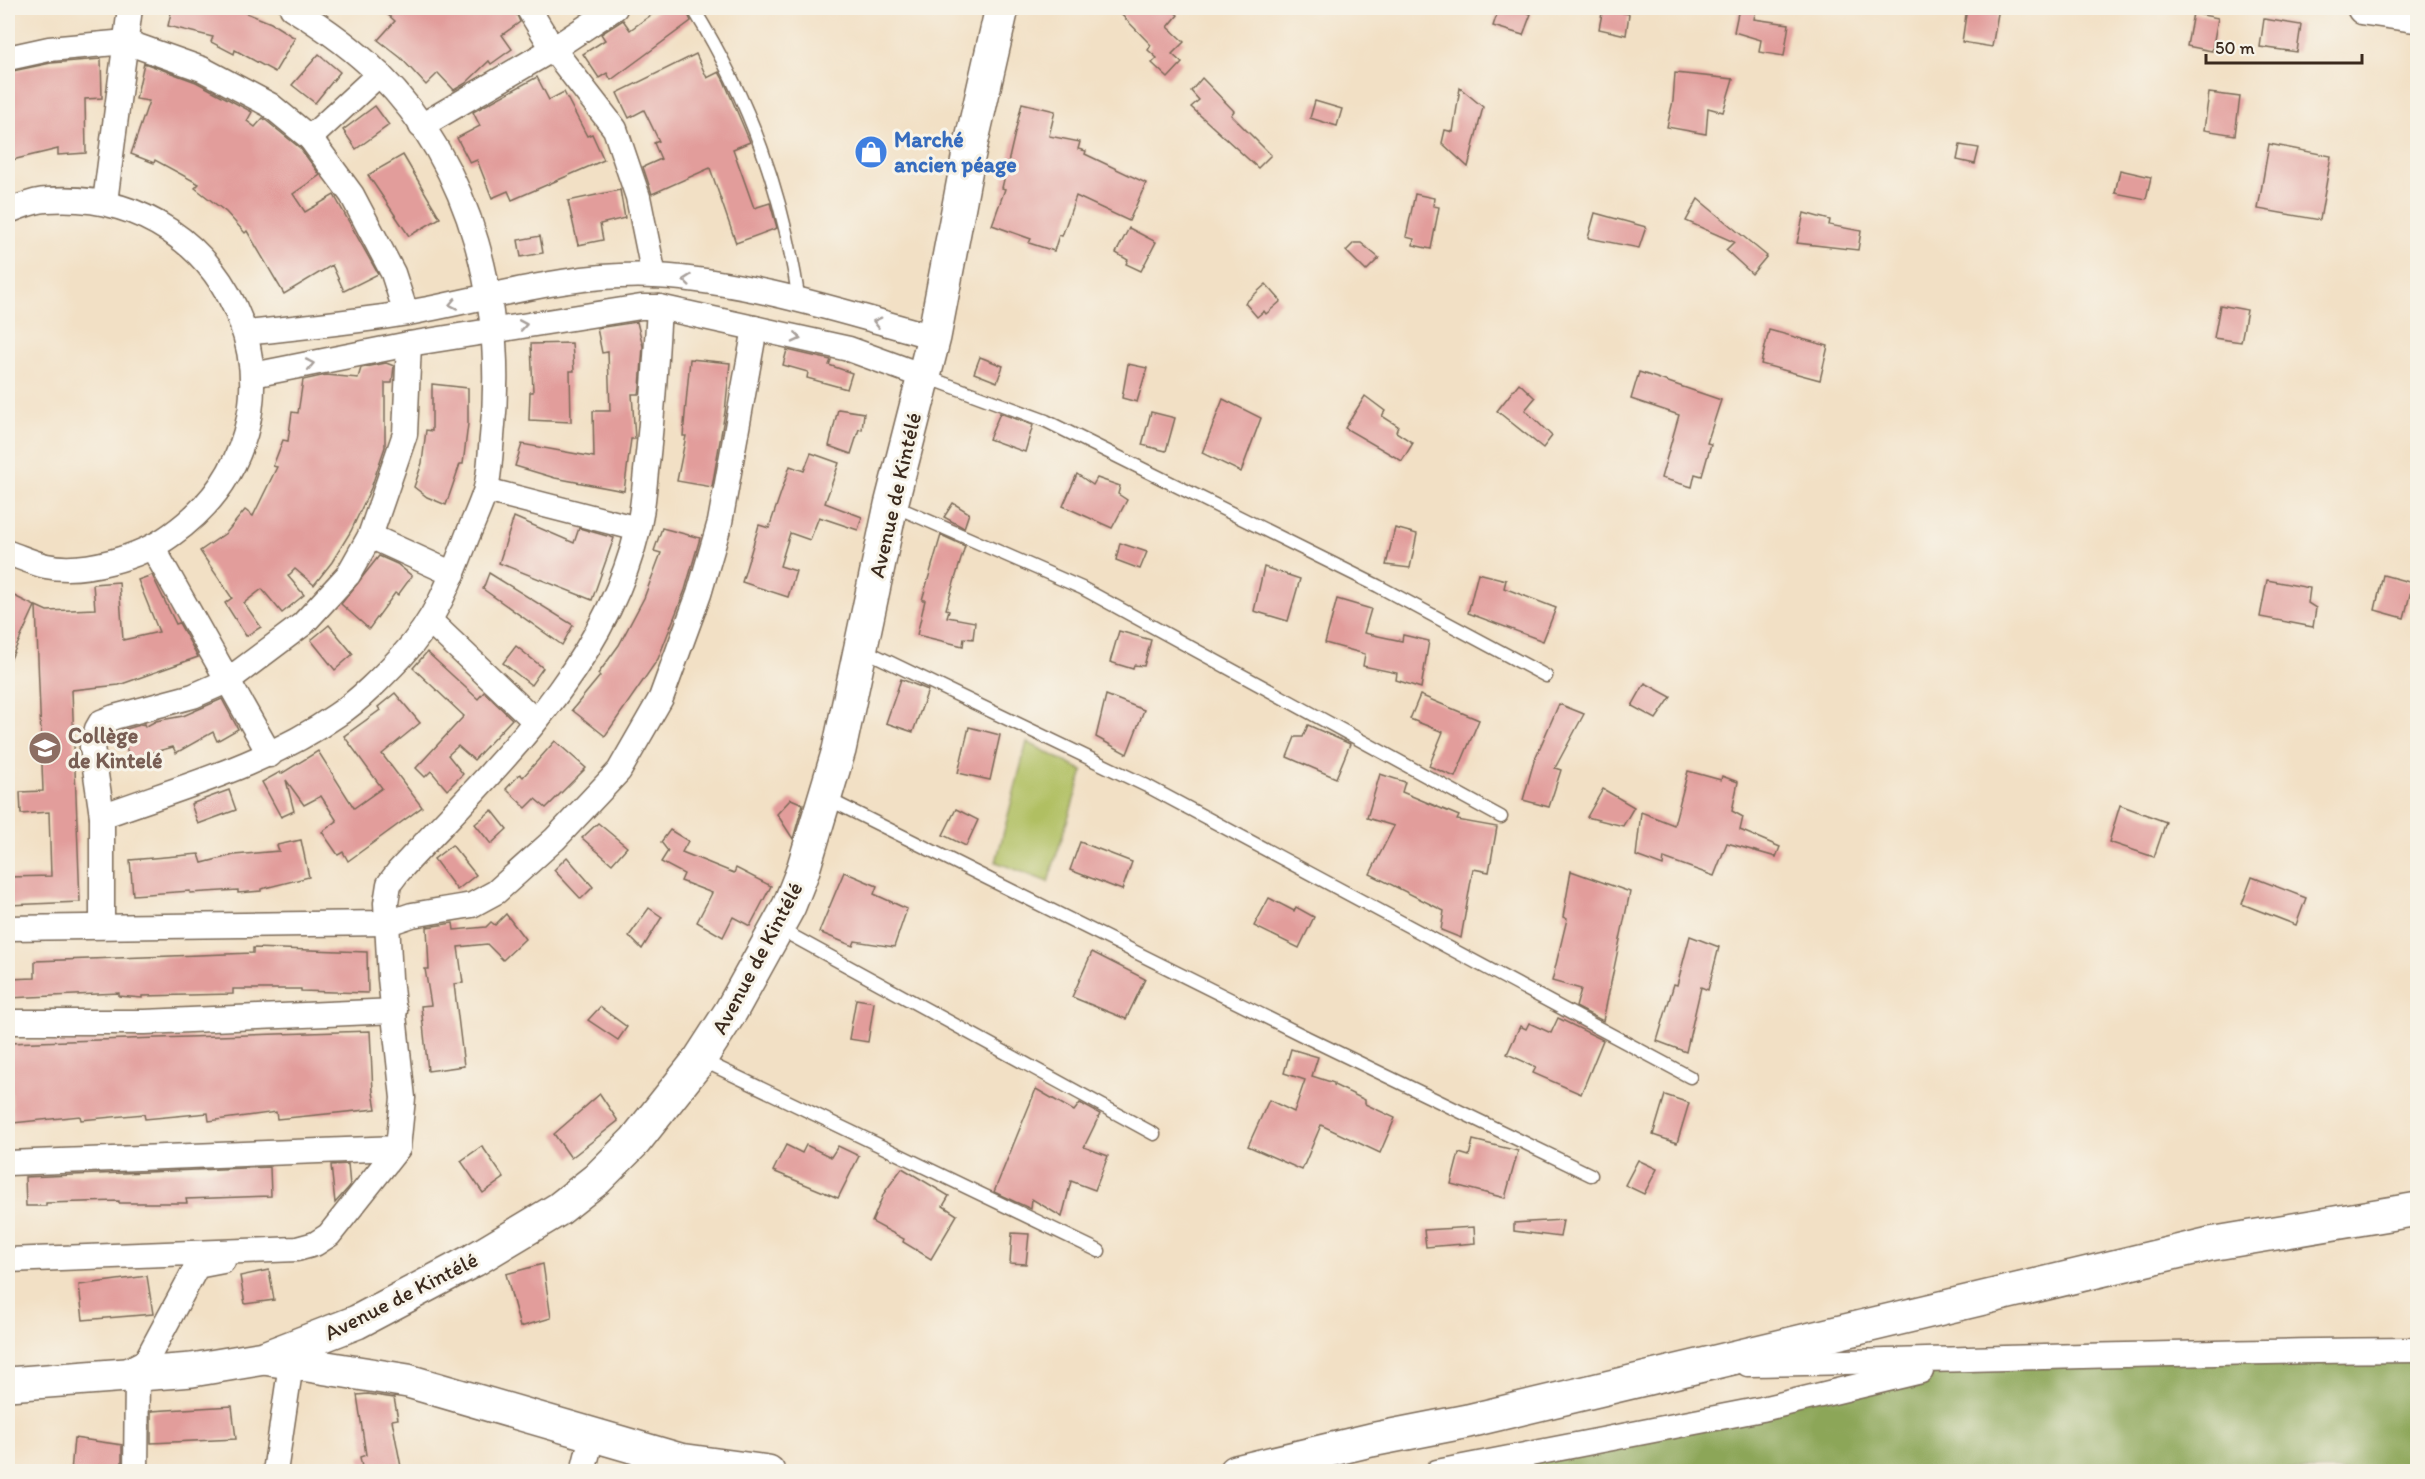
<svg xmlns="http://www.w3.org/2000/svg" width="2425" height="1479" viewBox="0 0 2425 1479" font-family="Itim,sans-serif">
  <style>
    .green { fill: #b0bf62; stroke: #767440; stroke-width: 1.5 }
    .forest { fill: #8ca658; stroke: #64683b; stroke-width: 1.5 }
    .building { fill: #e29d9b }
    .lines { fill: none; stroke-linecap: round; stroke-linejoin: round }
    .lane-casing { stroke: #7b6a58; stroke-width: 15 }
    .street-casing { stroke: #7b6a58; stroke-width: 27 }
    .secondary-casing { stroke: #7b6a58; stroke-width: 36 }
    .primary-casing { stroke: #7b6a58; stroke-width: 36 }
    .highway-casing { stroke: #7b6a58; stroke-width: 36 }
    .lane { stroke: #fff; stroke-width: 12 }
    .street { stroke: #fff; stroke-width: 24 }
    .secondary { stroke: #fff; stroke-width: 33 }
    .primary { stroke: #fff; stroke-width: 33 }
    .highway { stroke: #fff; stroke-width: 33 }
    .oneway { stroke: #a79f9a }
    .labels { text-anchor: middle; dominant-baseline: central; stroke-width: 6; stroke-linejoin: round; paint-order: stroke }
    .shop-label { font-size: 22px; font-weight: bold; fill: #366cbe; stroke: #f7f3e8; text-anchor: start }
    .street-label { font-size: 22px; fill: #3b2a1e; stroke: #f7f3e8 }
    .education-label { font-size: 22px; font-weight: bold; fill: #785e54; stroke: #f7f3e8; text-anchor: start }
  </style>
  <rect width="100%" height="100%" fill="#f7f3e8"/>
  <filter id="ink" filterUnits="userSpaceOnUse"><feTurbulence type="fractalNoise" baseFrequency=".0167" numOctaves="2"/><feDisplacementMap in="SourceGraphic" scale="12" xChannelSelector="R" yChannelSelector="G"/><feConvolveMatrix kernelMatrix="1 2 1 2 8 2 1 2 1" color-interpolation-filters="sRGB"/></filter>
  <filter id="wash" filterUnits="userSpaceOnUse"><feTurbulence type="fractalNoise" baseFrequency=".008" numOctaves="4" result="noise"/><feDisplacementMap in="SourceGraphic" scale="24" xChannelSelector="R" yChannelSelector="G"/><feGaussianBlur stdDeviation="1.35" result="paint"/><feColorMatrix in="noise" values="0 0 0 0 0 0 0 0 0 0 0 0 0 0 0 0 0 1.4 0 .05"/><feComposite in="paint" operator="in"/></filter>
  <g filter="url(#wash)">
    <rect width="100%" height="100%" fill="#f2e0c5"/>
    <polygon class="green" points="1027,742 1083,771 1048,882 996,862"/>
    <polygon class="forest" points="2417,1350 2417,1471 1437,1472 1964,1360"/>
    <g id="blocks">
      <g class="building">
        <polygon points="172,8 234,8 271,23 295,38 275,72 235,50 234,54 211,42 213,37 168,26"/>
        <polygon points="380,8 514,8 520,22 502,35 512,49 491,64 489,61 466,83 454,90 438,73 426,85 401,58 378,40 395,21"/>
        <polygon points="661,8 685,8 691,21 611,80 607,73 599,78 583,54 605,40 601,34 623,20 630,30"/>
        <polygon points="1115,8 1169,8 1178,15 1168,27 1184,42 1172,54 1182,63 1168,78 1152,63 1157,58 1148,50 1151,45"/>
        <polygon points="1499,8 1512,8 1531,14 1523,35 1493,26"/>
        <polygon points="1603,8 1629,14 1626,35 1599,29"/>
        <polygon points="1739,8 1756,8 1754,19 1789,24 1784,56 1759,52 1761,40 1734,32"/>
        <polygon points="1967,8 1999,8 1992,47 1962,42"/>
        <polygon points="2193,13 2218,18 2212,51 2187,46"/>
        <polygon points="2264,19 2301,25 2297,52 2260,47"/>
        <polygon points="319,54 340,72 315,103 292,85"/>
        <polygon points="696,54 707,78 719,72 724,81 750,142 733,149 754,208 770,203 777,228 736,243 710,168 652,194 643,167 661,159 654,143 659,141 644,110 629,118 617,93"/>
        <polygon points="101,59 102,98 85,99 86,153 58,155 58,149 8,161 8,72 51,63"/>
        <polygon points="144,63 196,82 252,112 247,121 255,127 263,118 300,148 320,175 293,194 305,212 334,195 378,274 344,291 332,265 284,294 247,231 245,233 226,212 195,188 199,184 155,160 154,163 131,154 149,101 136,99"/>
        <polygon points="1675,73 1733,79 1723,112 1708,108 1706,134 1667,127 1673,101"/>
        <polygon points="537,77 549,100 564,92 587,136 592,134 604,160 512,200 508,191 492,198 477,160 470,163 457,138 480,126 473,112"/>
        <polygon points="1202,78 1234,111 1231,115 1271,155 1258,168 1191,107 1199,100 1191,91"/>
        <polygon points="1460,88 1483,107 1468,167 1442,143 1445,130 1453,132"/>
        <polygon points="2209,93 2240,97 2235,135 2204,130"/>
        <polygon points="1315,101 1342,109 1337,126 1310,118"/>
        <polygon points="1022,103 1055,111 1049,136 1080,142 1078,149 1086,151 1085,154 1146,183 1129,221 1076,196 1062,236 1059,235 1054,251 1029,243 1031,239 992,225 1005,189 1002,188"/>
        <polygon points="375,106 389,125 356,149 343,130"/>
        <polygon points="2269,144 2331,156 2320,220 2258,209"/>
        <polygon points="1960,145 1979,148 1975,164 1957,160"/>
        <polygon points="403,155 440,218 409,236 368,175"/>
        <polygon points="2120,170 2151,177 2146,199 2115,193"/>
        <polygon points="620,190 625,218 600,224 603,240 578,245 568,201"/>
        <polygon points="1415,194 1434,198 1433,206 1439,207 1431,249 1413,245 1414,239 1406,237"/>
        <polygon points="1698,199 1767,256 1752,274 1726,250 1734,242 1686,221"/>
        <polygon points="1595,213 1646,227 1639,248 1588,238"/>
        <polygon points="1804,213 1830,220 1829,225 1861,231 1858,250 1797,243"/>
        <polygon points="1129,228 1156,242 1141,271 1126,264 1128,260 1116,253"/>
        <polygon points="540,236 543,253 521,257 518,240"/>
        <polygon points="1354,243 1361,243 1379,258 1366,271 1346,251"/>
        <polygon points="1266,284 1281,301 1266,314 1264,311 1257,317 1245,303"/>
        <polygon points="2220,305 2247,310 2241,342 2214,338"/>
        <polygon points="637,322 643,346 640,388 639,394 632,394 635,439 631,439 624,491 555,478 515,466 522,444 594,457 593,411 610,411 608,352 602,353 597,328"/>
        <polygon points="1769,330 1828,346 1820,380 1761,364"/>
        <polygon points="572,343 574,371 570,371 571,422 529,420 530,392 533,392 531,344"/>
        <polygon points="787,350 831,360 829,365 852,373 847,389 807,378 808,372 783,365"/>
        <polygon points="980,357 1003,366 997,382 974,373"/>
        <polygon points="690,359 730,363 725,412 712,487 677,481 686,436 683,436"/>
        <polygon points="386,363 394,366 392,383 385,383 385,447 371,488 351,531 332,562 314,585 295,569 288,576 304,595 282,613 262,589 244,603 261,627 246,636 225,603 232,598 200,551 226,533 245,510 253,516 277,467 273,466 283,440 288,441 292,412 298,413 303,380 326,375 358,378 361,368"/>
        <polygon points="1128,364 1147,368 1137,402 1122,398"/>
        <polygon points="1639,372 1721,400 1707,443 1711,444 1702,476 1695,474 1692,487 1661,478 1679,415 1631,399"/>
        <polygon points="1519,383 1535,398 1525,410 1552,436 1543,448 1497,411"/>
        <polygon points="432,384 468,388 468,424 463,464 460,464 446,505 427,497 414,487 422,463 426,430 432,431"/>
        <polygon points="1365,396 1385,411 1382,416 1398,426 1396,432 1413,443 1402,461 1345,428"/>
        <polygon points="1223,399 1261,418 1241,472 1202,453"/>
        <polygon points="838,409 864,413 862,430 859,429 851,454 829,446"/>
        <polygon points="1151,412 1175,418 1166,451 1142,445"/>
        <polygon points="1000,413 1033,425 1025,452 989,439"/>
        <polygon points="811,453 839,463 825,503 862,517 858,530 819,517 810,540 790,533 780,566 796,571 788,597 742,582 759,525 769,528 790,466 804,471"/>
        <polygon points="1077,474 1093,485 1097,478 1120,486 1118,494 1127,500 1112,528 1063,506"/>
        <polygon points="953,503 969,513 964,528 944,517"/>
        <polygon points="514,517 574,543 579,528 614,538 592,600 499,563"/>
        <polygon points="662,528 700,538 685,590 658,659 605,736 572,710 600,676 598,674 619,645 644,598 661,553 654,551"/>
        <polygon points="1395,528 1417,534 1410,568 1386,565"/>
        <polygon points="941,535 965,546 946,609 949,610 947,617 975,622 973,639 964,638 963,646 917,635 925,600 922,600"/>
        <polygon points="1120,543 1147,552 1140,569 1116,560"/>
        <polygon points="379,556 397,564 412,576 398,595 395,593 369,629 341,604"/>
        <polygon points="1264,567 1300,579 1288,621 1254,611"/>
        <polygon points="489,573 573,625 562,645 483,589"/>
        <polygon points="1478,573 1506,580 1504,588 1556,608 1543,641 1468,613"/>
        <polygon points="152,575 176,624 179,623 198,657 119,685 72,690 80,902 8,905 8,877 51,876 49,812 21,814 20,792 43,791 36,606 47,611 95,609 93,584 119,582 123,640 159,632 138,580"/>
        <polygon points="2383,575 2413,583 2404,618 2375,610"/>
        <polygon points="2267,580 2310,588 2308,603 2316,608 2313,627 2260,617"/>
        <polygon points="8,593 35,606 8,665"/>
        <polygon points="1337,599 1371,609 1364,633 1402,641 1403,635 1429,641 1421,688 1396,680 1397,673 1363,666 1365,654 1325,643"/>
        <polygon points="329,625 353,654 335,670 311,640"/>
        <polygon points="1119,631 1151,640 1144,666 1134,665 1133,669 1110,662"/>
        <polygon points="516,646 543,668 531,685 503,663"/>
        <polygon points="427,652 478,699 484,692 512,719 474,760 458,746 448,755 463,774 447,790 431,771 425,777 416,768 464,716 413,668"/>
        <polygon points="901,679 928,690 913,732 886,723"/>
        <polygon points="1645,683 1671,697 1656,719 1632,706"/>
        <polygon points="395,693 420,723 382,754 422,807 348,861 343,852 338,855 322,832 337,821 321,796 304,805 286,780 294,811 281,817 262,782 280,772 281,774 318,751 354,808 382,788 344,736 380,710 378,707"/>
        <polygon points="1106,695 1144,710 1127,754 1096,737"/>
        <polygon points="1420,695 1479,720 1455,777 1429,766 1443,732 1410,719"/>
        <polygon points="222,699 238,729 217,741 213,732 176,753 173,747 129,759 122,730 144,724 145,727 156,721 183,716"/>
        <polygon points="1559,704 1584,714 1555,768 1561,770 1549,807 1523,800 1534,761"/>
        <polygon points="1308,725 1350,744 1336,778 1287,757 1295,737 1303,737"/>
        <polygon points="969,727 1000,735 990,780 958,773"/>
        <polygon points="555,741 586,768 546,808 535,799 526,808 506,789 520,774 523,777"/>
        <polygon points="1688,771 1721,780 1722,776 1738,782 1732,811 1743,817 1740,830 1780,847 1776,857 1727,843 1714,876 1664,858 1663,866 1636,856 1641,812 1674,825"/>
        <polygon points="1380,774 1405,782 1402,792 1459,816 1457,820 1497,827 1489,872 1473,869 1461,938 1441,930 1444,911 1370,874 1394,826 1367,818"/>
        <polygon points="1603,789 1634,807 1623,826 1587,817"/>
        <polygon points="229,790 236,810 198,824 191,804"/>
        <polygon points="791,799 803,804 793,839 777,814"/>
        <polygon points="2120,805 2166,822 2154,857 2109,842"/>
        <polygon points="956,809 978,820 966,846 943,835"/>
        <polygon points="492,810 507,829 491,844 475,824"/>
        <polygon points="598,823 627,847 612,864 582,838"/>
        <polygon points="670,830 688,841 682,852 734,873 736,868 771,886 750,926 733,917 723,937 697,922 712,893 681,881 684,874 661,862 668,851 661,842"/>
        <polygon points="301,840 309,877 261,889 261,891 238,893 238,890 190,893 190,891 133,895 130,860 199,854 202,863 234,855 279,851 277,845"/>
        <polygon points="1080,842 1132,862 1122,890 1070,870"/>
        <polygon points="452,845 476,875 457,890 434,859"/>
        <polygon points="567,857 593,887 581,899 554,870"/>
        <polygon points="1571,871 1630,892 1603,1021 1576,1007 1581,989 1552,981 1567,919 1563,917"/>
        <polygon points="844,872 877,886 874,894 907,909 894,947 855,941 853,946 819,932"/>
        <polygon points="2252,877 2306,898 2296,925 2242,904"/>
        <polygon points="1269,898 1294,911 1296,907 1314,917 1299,948 1254,926"/>
        <polygon points="649,908 662,917 642,949 629,936"/>
        <polygon points="506,914 525,939 503,960 487,944 458,947 463,983 454,984 464,1066 428,1071 421,1006 431,1005 425,969 429,969 427,927 453,923 454,930 486,927 491,922 495,925"/>
        <polygon points="1690,936 1719,947 1708,990 1701,987 1686,1052 1657,1041 1674,984 1677,985"/>
        <polygon points="253,948 367,952 368,993 301,991 301,989 233,989 233,994 142,996 142,998 119,996 119,993 8,998 8,979 35,978 35,961 253,953"/>
        <polygon points="1092,952 1145,979 1126,1019 1072,997"/>
        <polygon points="856,999 874,1002 868,1042 849,1039"/>
        <polygon points="600,1007 627,1027 618,1040 588,1020"/>
        <polygon points="1558,1018 1603,1040 1581,1094 1533,1073 1536,1067 1507,1054 1520,1026 1526,1029 1529,1023 1551,1033"/>
        <polygon points="370,1031 373,1092 376,1109 277,1119 276,1112 209,1121 208,1113 145,1119 144,1114 81,1120 80,1116 13,1123 8,1043"/>
        <polygon points="1291,1049 1318,1057 1312,1076 1334,1083 1334,1085 1365,1100 1365,1104 1395,1118 1380,1153 1321,1125 1302,1170 1248,1146 1269,1100 1294,1112 1305,1080 1284,1073"/>
        <polygon points="1036,1089 1074,1111 1080,1103 1100,1114 1084,1147 1108,1156 1095,1190 1071,1181 1062,1217 1032,1199 1031,1209 994,1192"/>
        <polygon points="600,1094 618,1121 571,1158 554,1134"/>
        <polygon points="1665,1095 1689,1103 1677,1143 1653,1135"/>
        <polygon points="1473,1140 1518,1151 1505,1198 1451,1184 1459,1153 1469,1156"/>
        <polygon points="786,1145 802,1153 806,1145 831,1157 838,1146 859,1156 838,1198 773,1171"/>
        <polygon points="482,1146 504,1178 483,1193 461,1161"/>
        <polygon points="1638,1160 1657,1169 1644,1194 1625,1185"/>
        <polygon points="348,1164 350,1186 335,1203 331,1165"/>
        <polygon points="270,1167 271,1196 186,1199 187,1203 119,1203 119,1201 46,1203 46,1206 26,1206 25,1177"/>
        <polygon points="902,1168 949,1196 943,1206 957,1215 931,1259 903,1242 904,1239 872,1222 884,1193"/>
        <polygon points="1563,1220 1560,1237 1514,1231 1514,1223"/>
        <polygon points="1474,1227 1475,1243 1426,1247 1424,1230"/>
        <polygon points="1012,1233 1029,1234 1026,1264 1010,1263"/>
        <polygon points="543,1264 551,1318 520,1327 506,1274"/>
        <polygon points="269,1270 274,1300 245,1304 240,1276"/>
        <polygon points="147,1276 153,1314 83,1320 79,1285"/>
        <polygon points="368,1394 394,1398 398,1419 392,1420 402,1472 363,1472 360,1457 366,1455 357,1395"/>
        <polygon points="232,1406 236,1439 151,1443 151,1411"/>
        <polygon points="74,1438 122,1445 122,1472 71,1472"/>
      </g>
    </g>
  </g>
  <g filter="url(#ink)">
    <use href="#blocks" fill-opacity="0" stroke="#7b6a58" stroke-width="1.5"/>
    <g class="lines">
      <defs>
        <g id="lane">
          <path d="M693 8C750 101 783 192 799 301"/>
          <polyline points="924,376 1046,421 1378,586 1546,676"/>
          <polyline points="892,505 1082,588 1501,817"/>
          <polyline points="862,649 1147,786 1690,1077"/>
          <polyline points="826,798 1308,1038 1591,1175"/>
          <polyline points="778,928 1154,1134"/>
          <polyline points="702,1060 1099,1251"/>
        </g>
        <g id="street">
          <polyline points="528,8 553,49 615,129 638,197 654,276"/>
          <polyline points="8,58 49,49 126,42 202,69 270,105 310,138 352,195 393,273 406,313"/>
          <polyline points="421,126 553,49 615,8"/>
          <polyline points="310,138 379,74"/>
          <polyline points="105,202 130,8"/>
          <path d="M8 211C20 207 34 200 47 200 239 186 329 423 171 535 141 557 83 574 46 566 33 563 20 557 8 553"/>
          <path d="M246 333C300 327 355 322 408 313 489 298 572 272 655 276 749 281 843 312 934 337"/>
          <polyline points="253,375 409,344 641,307 659,307 849,349 923,376"/>
          <polyline points="486,490 638,529"/>
          <polyline points="370,536 453,574"/>
          <polyline points="153,548 270,755"/>
          <polyline points="431,622 535,721"/>
          <path d="M102 816C182 787 267 764 337 715 360 700 383 676 402 656 435 621 450 582 467 537 473 522 480 507 485 492 490 475 490 455 492 437 506 308 474 168 379 74 353 48 323 27 292 8"/>
          <polyline points="102,925 102,816 92,747 97,729 101,722 114,717 193,696 227,681 303,624 348,575 370,536 405,434 409,344"/>
          <polyline points="8,928 388,923 412,915 472,905 496,892 555,839 619,771 661,698 699,594 720,522 755,328"/>
          <polyline points="8,1022 145,1022 395,1011"/>
          <path d="M8 1163 398 1148 403 1098 390 978 386 903 389 884 398 872C493 769 604 670 638 529 643 510 644 490 646 471 653 416 656 362 659 307"/>
          <polyline points="8,1260 297,1249 315,1244 329,1235 398,1148"/>
          <path d="M1748 1364C1971 1360 2194 1351 2418 1350"/>
          <polyline points="121,1374 146,1361 197,1266 223,1261"/>
          <polyline points="136,1472 137,1375"/>
          <polyline points="275,1472 291,1364"/>
          <polyline points="583,1472 592,1436"/>
          <polyline points="1437,1472 1762,1409 1921,1371"/>
        </g>
        <g id="secondary">
          <polyline points="264,1358 408,1381 680,1460 768,1472"/>
          <polyline points="1236,1472 1371,1440 1468,1421 2210,1244 2418,1209"/>
        </g>
        <polyline id="primary" points="8,1384 192,1370 264,1358 357,1322 474,1260 559,1209 597,1179 635,1141 700,1059 731,1011 789,906 802,873 839,750 891,505 934,337 969,153 1002,8"/>
        <polyline id="highway" points="2364,8 2418,16"/>
      </defs>
      <use href="#lane" class="lane-casing"/>
      <use href="#street" class="street-casing"/>
      <use href="#secondary" class="secondary-casing"/>
      <use href="#primary" class="primary-casing"/>
      <use href="#highway" class="highway-casing"/>
      <use href="#lane" class="lane"/>
      <use href="#street" class="street"/>
      <use href="#secondary" class="secondary"/>
      <use href="#primary" class="primary"/>
      <use href="#highway" class="highway"/>
    </g>
    <defs><path id="oneway-chevron" d="M-2-3.5L2.5 0L-2 3.5" fill="none" stroke-width="1.6" stroke-linecap="round" stroke-linejoin="round" transform="scale(1.5)"/></defs>
    <g class="oneway">
      <use href="#oneway-chevron" transform="translate(687 280) rotate(-174)"/>
      <use href="#oneway-chevron" transform="translate(453 304) rotate(169)"/>
      <use href="#oneway-chevron" transform="translate(877 322) rotate(-165)"/>
      <use href="#oneway-chevron" transform="translate(523 325) rotate(-10)"/>
      <use href="#oneway-chevron" transform="translate(797 338) rotate(13)"/>
      <use href="#oneway-chevron" transform="translate(310 364) rotate(-11)"/>
    </g>
  </g>
  <defs>
    <symbol id="shop-disc" viewBox="-11 -11 22 22"><circle r="9.5" fill="#3f7fe0" stroke="#f7f3e8"/><path d="M-5-2.5h2.3a2.7 3.5 0 0 1 5.4 0H5L5.5 6h-11ZM-1.5-2.5h3a1.5 2.3 0 0 0-3 0Z" fill="#fff"/></symbol>
    <symbol id="school-disc" viewBox="-11 -11 22 22"><circle r="9.5" fill="#8d6e63" stroke="#f7f3e8"/><path d="M0-5L7-2L0 1L-7-2ZM-4 1L0 2.5L4 1V4Q0 6-4 4Z" fill="#fff"/></symbol>
  </defs>
  <g fill-rule="evenodd">
    <use href="#shop-disc" x="852" y="133" width="38" height="38"/>
    <use href="#school-disc" x="26" y="729" width="38" height="38"/>
  </g>
  <g class="labels">
    <g class="shop-label">
      <text x="894" y="139">Marché<tspan x="894" dy="25">ancien péage</tspan></text>
    </g>
    <g class="street-label">
      <text transform="translate(895 495) rotate(-77)">Avenue de Kintélé</text>
      <text transform="translate(757 958) rotate(-62)">Avenue de Kintélé</text>
      <text transform="translate(401 1296) rotate(-27)">Avenue de Kintélé</text>
    </g>
    <g class="education-label">
      <text x="68" y="735">Collège<tspan x="68" dy="25">de Kintelé</tspan></text>
    </g>
  </g>
  <rect width="2425" height="1479" fill="none" stroke="#f7f3e8" stroke-width="30"/>
  <path d="M2206 54v9h156v-9" fill="none" stroke="#3b2a1e" stroke-width="3"/>
  <text x="2215" y="54" font-size="18" fill="#3b2a1e" stroke="#f7f3e8" stroke-width="4.5" paint-order="stroke">50 m</text>
</svg>
